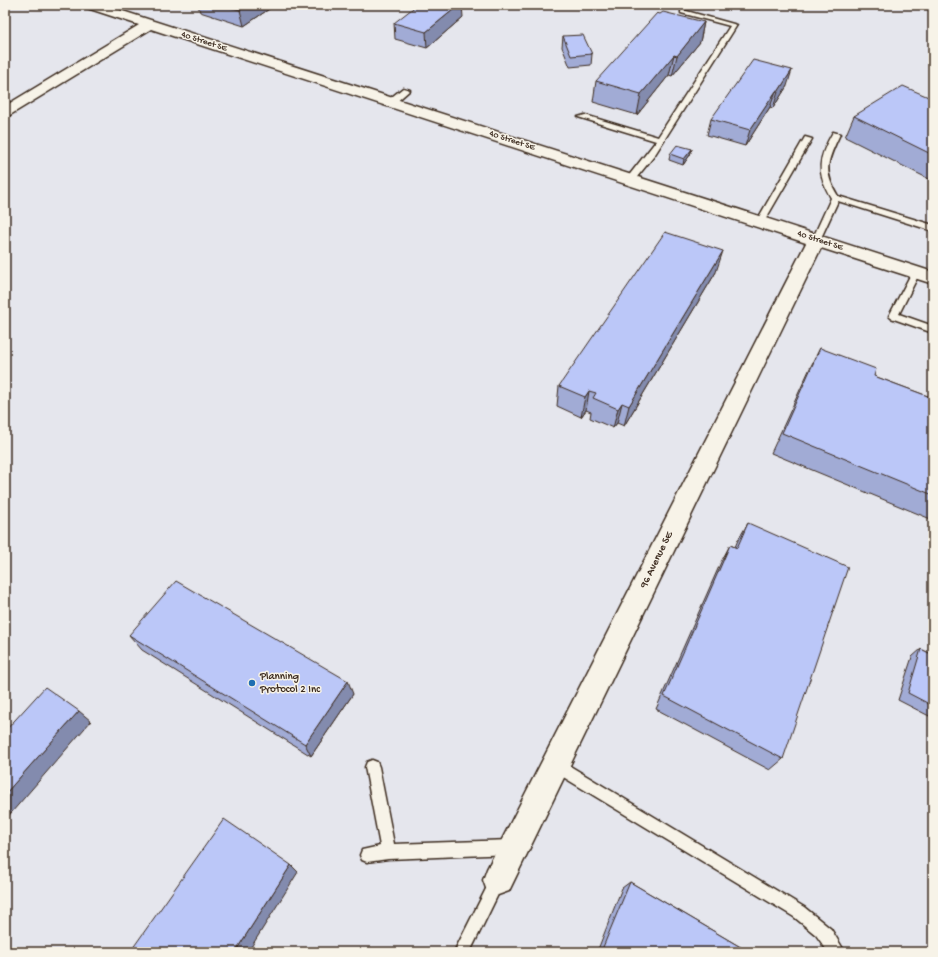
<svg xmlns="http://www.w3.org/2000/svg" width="938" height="957" viewBox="0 0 938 957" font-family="'Gochi Hand',sans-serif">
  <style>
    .built { fill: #e5e6ed }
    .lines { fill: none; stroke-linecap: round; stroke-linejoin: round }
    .service-casing { stroke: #3b2a1e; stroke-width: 3 }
    .minor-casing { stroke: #3b2a1e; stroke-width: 3 }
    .service { fill: #f7f3e8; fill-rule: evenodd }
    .minor { fill: #f7f3e8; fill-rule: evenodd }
    .wall { fill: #a1abd5; stroke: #3b2a1e }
    .shaded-wall { fill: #838bae; stroke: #3b2a1e }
    .building { fill: #bbc7f8; stroke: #3b2a1e }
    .poi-dot { fill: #1f6fb2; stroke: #f7f3e8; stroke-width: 1.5 }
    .labels { text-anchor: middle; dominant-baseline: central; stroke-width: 3; stroke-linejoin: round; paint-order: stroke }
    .far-street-label { font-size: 9px; fill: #3b2a1e; stroke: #f7f3e8 }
    .street-label { font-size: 11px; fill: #3b2a1e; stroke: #f7f3e8 }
    .poi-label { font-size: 11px; fill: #3b2a1e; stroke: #f7f3e8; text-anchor: start }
  </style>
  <rect width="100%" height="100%" fill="#f7f3e8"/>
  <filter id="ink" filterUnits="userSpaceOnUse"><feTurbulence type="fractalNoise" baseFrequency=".025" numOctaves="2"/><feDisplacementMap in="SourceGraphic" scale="8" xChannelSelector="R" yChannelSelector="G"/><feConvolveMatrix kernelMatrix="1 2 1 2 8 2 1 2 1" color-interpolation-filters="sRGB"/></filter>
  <g filter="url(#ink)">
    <rect class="built" x="5" y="5" width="928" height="947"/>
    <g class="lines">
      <defs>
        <g id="service">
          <polygon points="683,10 737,25 654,156 633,182 627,182 627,178 656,141 578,117 585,115 658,137 730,26 681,13 681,11"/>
          <polygon points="403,88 410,90 394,104 388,104 388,100"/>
          <path d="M833 132 840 134C828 160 822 170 838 196L933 225V231L838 201 820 240 816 243 813 242 812 240 831 198C816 172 818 158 833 132Z"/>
          <polygon points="805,137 812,139 764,222 760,225 757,224 756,222"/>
          <polygon points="916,269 920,272 899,314 933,326 933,333 891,318 889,316 912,272"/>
          <polygon points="555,757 804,907 831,929 845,952 828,952 816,935 794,917 550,769 548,764 550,759"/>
          <polygon points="372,760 377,762 379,767 394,844 511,840 516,842 518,847 516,852 511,854 388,859 367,862 362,860 360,855 362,850 380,846 365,767 367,762"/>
          <polygon points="498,873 503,875 505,880 470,952 454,952 493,875"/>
        </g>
        <polygon id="minor" points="85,5 104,5 933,272 933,284 821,248 509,891 498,895 487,891 483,880 487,869 806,243 151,29 10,115 5,116 5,106 139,25 87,8"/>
      </defs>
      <use href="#service" class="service-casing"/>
      <use href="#minor" class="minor-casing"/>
      <use href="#service" class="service"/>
      <use href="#minor" class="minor"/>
    </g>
    <g class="wall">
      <polygon points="198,5 275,5 244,26 200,12"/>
      <polygon points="470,5 478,5 476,7"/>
      <polygon points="463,17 427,48 395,39 394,23"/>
      <polygon points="704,22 700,42 672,76 669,75 637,115 593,102 596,81"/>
      <polygon points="563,36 592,54 591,65 570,67 562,47"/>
      <polygon points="787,86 773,108 770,107 745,146 707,135 711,119"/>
      <polygon points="933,99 933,181 845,137 854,116"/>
      <polygon points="692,149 690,155 683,165 669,160 670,154"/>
      <polygon points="716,272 624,426 617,423 613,428 590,418 591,412 586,410 581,417 557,406 559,386"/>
      <polygon points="820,348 874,376 933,398 933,520 771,453 810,368"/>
      <polygon points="748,523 783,759 770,770 656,709 721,562 730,545 735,547 738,540"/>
      <polygon points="129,635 353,694 311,756 142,650"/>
      <polygon points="921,649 933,655 933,718 898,700 912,657"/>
      <polygon points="630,882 749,952 597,952 622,888"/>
    </g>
    <g class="shaded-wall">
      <polygon points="248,5 275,5 244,26 240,10"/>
      <polygon points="459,5 462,5 463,17 427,48 426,32"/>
      <polygon points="704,22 700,42 672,76 677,56"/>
      <polygon points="674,55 669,75 637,115 641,94"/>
      <polygon points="792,70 787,86 773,108 778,92"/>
      <polygon points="776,91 770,107 745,146 750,130"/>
      <polygon points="692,149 690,155 683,165 684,159"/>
      <polygon points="723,251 716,272 624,426 629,406"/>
      <polygon points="589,391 586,410 581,417 585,397"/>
      <polygon points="622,403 617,423 613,428 618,409"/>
      <polygon points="348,681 353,694 311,756 305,744"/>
      <polygon points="79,711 91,721 5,820 5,794"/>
      <polygon points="291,865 298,872 248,952 235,952"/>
    </g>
    <g class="building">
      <polygon points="222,5 248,5 240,10"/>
      <polygon points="417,5 459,5 426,32 394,23"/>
      <polygon points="663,12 704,22 677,56 674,55 641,94 596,81 657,13 660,14"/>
      <polygon points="583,35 592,54 571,56 563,36"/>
      <polygon points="753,60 792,70 778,92 776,91 750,130 711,119"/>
      <polygon points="903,86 933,99 933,155 854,116"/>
      <polygon points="677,145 692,149 684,159 670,154"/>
      <polygon points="665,232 723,251 629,406 622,403 618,409 593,398 596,393 589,391 585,397 559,386"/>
      <polygon points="820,348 876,369 874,376 933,398 933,495 782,433"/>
      <polygon points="748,523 848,567 783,759 664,696 730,545 737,548"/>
      <polygon points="176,581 348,681 305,744 129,635"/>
      <polygon points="921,649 933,655 933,706 908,693"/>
      <polygon points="45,687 79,711 5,794 5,731"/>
      <polygon points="224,819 291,865 235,952 130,952"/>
      <polygon points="630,882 749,952 601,952"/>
    </g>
  </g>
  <circle class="poi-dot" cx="252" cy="683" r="4"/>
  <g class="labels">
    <g class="far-street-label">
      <text transform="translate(204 42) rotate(18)">40 Street SE</text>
      <text transform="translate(512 141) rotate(18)">40 Street SE</text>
      <text transform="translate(820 241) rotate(18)">40 Street SE</text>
    </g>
    <g class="street-label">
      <text transform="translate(657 560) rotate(-64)">96 Avenue SE</text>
    </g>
    <g class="poi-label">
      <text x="260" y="677">Planning<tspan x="260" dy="13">Protocol 2 Inc</tspan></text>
    </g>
  </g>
  <rect width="938" height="957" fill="none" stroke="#f7f3e8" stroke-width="20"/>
  <rect x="10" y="10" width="918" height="937" fill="none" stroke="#3b2a1e" stroke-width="1.5" filter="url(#ink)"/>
</svg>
